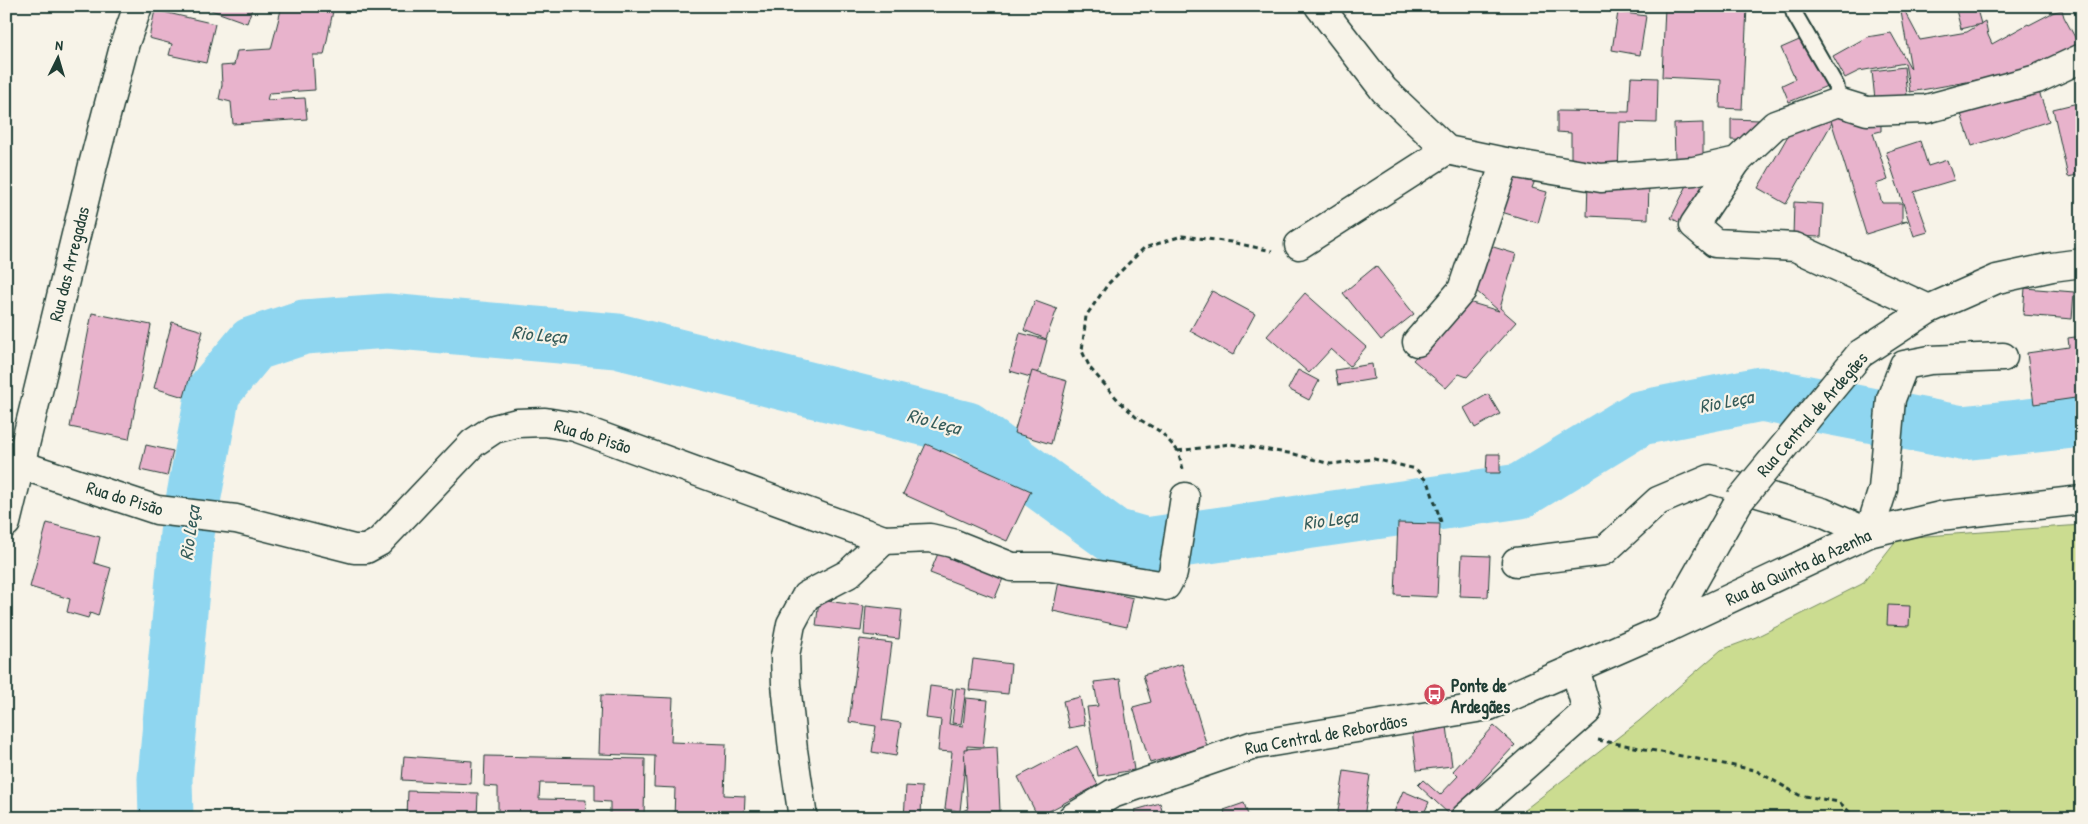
<svg xmlns="http://www.w3.org/2000/svg" width="2088" height="824" viewBox="0 0 2088 824" font-family="'Patrick Hand',sans-serif">
  <style>
    .green { fill: #cbdc90; stroke: #758c62 }
    .lines { fill: none; stroke-linecap: round; stroke-linejoin: round }
    .river { stroke: #8fd6f0; stroke-width: 55 }
    .building { fill: #e8b3cc; stroke: #1f3d34 }
    .lane-casing { stroke: #1f3d34; stroke-width: 19 }
    .street-casing { stroke: #1f3d34; stroke-width: 31 }
    .secondary-casing { stroke: #1f3d34; stroke-width: 31 }
    .path { stroke: #1f3d34; stroke-width: 3; stroke-dasharray: 5 4; stroke-linecap: butt }
    .lane { stroke: #f7f3e8; stroke-width: 15 }
    .street { stroke: #f7f3e8; stroke-width: 28 }
    .secondary { stroke: #f7f3e8; stroke-width: 28 }
    .street-bridge-casing { stroke: #1f3d34; stroke-width: 31; stroke-linecap: butt }
    .street-bridge { stroke: #f7f3e8; stroke-width: 28 }
    .labels { text-anchor: middle; dominant-baseline: central; stroke-width: 4.5; stroke-linejoin: round; paint-order: stroke }
    .street-label { font-size: 18px; fill: #1f3d34; stroke: #f7f3e8 }
    .poi-label { font-size: 18px; font-weight: bold; fill: #1f3d34; stroke: #f7f3e8; text-anchor: start }
    .water-label { font-size: 19px; font-style: italic; fill: #355c5a; stroke: #f7f3e8 }
  </style>
  <rect width="100%" height="100%" fill="#f7f3e8"/>
  <filter id="ink" filterUnits="userSpaceOnUse"><feTurbulence type="fractalNoise" baseFrequency=".02" numOctaves="2"/><feDisplacementMap in="SourceGraphic" scale="10" xChannelSelector="R" yChannelSelector="G"/><feConvolveMatrix kernelMatrix="1 2 1 2 8 2 1 2 1" color-interpolation-filters="sRGB"/></filter>
  <g filter="url(#ink)">
    <polygon class="green" points="2082,525 2082,818 1514,818 1639,721 1721,650 1756,637 1862,584 1898,538"/>
    <g class="lines">
      <polyline class="river" points="166,818 165,779 187,534 213,392 253,344 304,327 387,321 617,341 967,429 1114,536 1146,545 1520,491 1640,418 1761,394 1962,433 2082,420"/>
    </g>
    <g class="building">
      <polygon points="200,6 253,6 247,23"/>
      <polygon points="282,6 309,6 317,8 318,6 334,6 324,55 313,55 315,90 269,93 267,100 305,98 307,119 233,124 231,102 219,99 222,85 221,66 234,65 237,51 271,49"/>
      <polygon points="1665,6 1747,7 1742,109 1720,108 1721,80 1662,77"/>
      <polygon points="1900,6 1902,6 1920,40 1967,32 1985,21 1988,35 1992,44 2028,24 2029,25 2054,12 2062,10 2064,17 2077,41 2080,62 1910,92 1905,63 1859,71 1845,78 1833,56 1867,37 1891,33 1911,69"/>
      <polygon points="1955,6 1976,6 1981,24 1961,29"/>
      <polygon points="2072,6 2082,6 2082,32"/>
      <polygon points="155,10 215,24 206,63 169,55 172,44 149,38"/>
      <polygon points="1618,12 1646,16 1640,55 1612,50"/>
      <polygon points="1813,34 1834,83 1789,102 1782,85 1795,79 1781,48"/>
      <polygon points="2082,58 2082,101 2077,103 2078,77 2072,61"/>
      <polygon points="1904,67 1907,95 1875,100 1872,71"/>
      <polygon points="1631,77 1658,78 1657,123 1620,122 1618,170 1571,169 1571,133 1557,132 1557,111 1629,112"/>
      <polygon points="2035,80 2049,121 1972,146 1958,105"/>
      <polygon points="2082,102 2082,174 2068,177 2053,109"/>
      <polygon points="1805,106 1833,121 1786,204 1758,188"/>
      <polygon points="1881,107 1881,131 1873,133 1888,180 1876,184 1882,203 1902,203 1902,222 1908,221 1866,234 1829,114"/>
      <polygon points="1731,119 1759,120 1758,141 1731,140"/>
      <polygon points="1703,123 1703,158 1675,159 1674,124"/>
      <polygon points="1920,141 1928,166 1947,160 1954,180 1914,192 1928,232 1914,236 1886,152"/>
      <polygon points="1511,167 1537,175 1532,188 1547,192 1538,223 1498,211"/>
      <polygon points="1694,171 1712,179 1688,227 1671,218"/>
      <polygon points="1588,182 1649,184 1648,219 1587,216"/>
      <polygon points="1794,202 1823,204 1821,237 1793,236"/>
      <polygon points="1487,245 1516,254 1500,308 1516,322 1467,377 1459,374 1446,388 1413,360 1465,301 1499,311 1474,289"/>
      <polygon points="1376,266 1414,314 1381,340 1343,293"/>
      <polygon points="2025,288 2074,292 2072,319 2023,315"/>
      <polygon points="1212,291 1255,314 1233,355 1190,331"/>
      <polygon points="1305,293 1366,347 1350,366 1331,349 1309,373 1267,336"/>
      <polygon points="1035,301 1057,309 1046,339 1024,330"/>
      <polygon points="92,313 151,325 129,439 70,427"/>
      <polygon points="172,322 203,331 184,397 154,388"/>
      <polygon points="1020,333 1047,340 1037,379 1010,371"/>
      <polygon points="2082,336 2082,397 2034,404 2027,353 2069,347 2068,338"/>
      <polygon points="1372,364 1374,379 1338,385 1335,370"/>
      <polygon points="1298,370 1319,381 1309,400 1288,389"/>
      <polygon points="1032,371 1067,381 1051,444 1014,433"/>
      <polygon points="1488,394 1500,414 1475,428 1464,408"/>
      <polygon points="926,444 1031,491 1007,541 903,494"/>
      <polygon points="146,445 173,451 167,476 140,470"/>
      <polygon points="1487,454 1500,454 1500,473 1486,473"/>
      <polygon points="47,523 100,537 94,563 111,568 98,616 90,613 88,618 67,612 70,599 30,587"/>
      <polygon points="1398,523 1440,524 1437,597 1395,595"/>
      <polygon points="941,546 1006,571 995,598 930,573"/>
      <polygon points="1462,555 1490,556 1488,597 1460,596"/>
      <polygon points="1059,581 1133,598 1127,627 1053,611"/>
      <polygon points="819,600 864,606 861,631 816,626"/>
      <polygon points="1888,605 1910,606 1909,626 1887,625"/>
      <polygon points="866,606 902,610 899,639 864,635"/>
      <polygon points="860,639 892,643 882,720 901,723 896,756 872,752 876,726 849,722"/>
      <polygon points="973,659 1011,664 1008,694 969,690"/>
      <polygon points="1182,664 1207,746 1150,763 1133,707 1151,702 1143,675"/>
      <polygon points="1120,679 1134,770 1098,776 1087,707 1098,706 1094,682"/>
      <polygon points="930,686 953,689 949,724 963,726 966,698 988,700 983,747 967,746 960,811 945,809 952,752 938,751 941,720 926,718"/>
      <polygon points="956,688 966,689 961,724 952,723"/>
      <polygon points="601,695 673,698 671,742 726,744 724,795 745,796 744,818 674,818 675,788 654,787 655,756 599,754"/>
      <polygon points="1080,697 1085,725 1069,728 1063,701"/>
      <polygon points="1447,726 1452,766 1417,770 1412,730"/>
      <polygon points="1494,726 1515,745 1450,815 1418,785 1423,780 1440,795 1458,776 1453,771"/>
      <polygon points="1077,746 1098,785 1038,817 1018,777"/>
      <polygon points="997,747 1000,811 968,812 964,749"/>
      <polygon points="404,756 472,761 471,784 402,780"/>
      <polygon points="485,756 645,759 644,818 610,818 610,802 595,801 595,784 540,783 539,799 586,800 585,818 498,818 498,787 484,786"/>
      <polygon points="1344,771 1370,775 1364,818 1337,818"/>
      <polygon points="906,786 922,787 921,818 904,818"/>
      <polygon points="408,791 478,793 477,818 407,818"/>
      <polygon points="1403,791 1429,802 1422,818 1406,818 1394,812"/>
      <polygon points="1160,803 1164,818 1137,818 1135,810"/>
      <polygon points="1244,803 1249,818 1226,818 1224,810"/>
      <polygon points="967,809 970,818 946,818"/>
    </g>
    <g class="lines">
      <defs>
        <polyline id="lane" points="1794,13 1836,86 1838,102"/>
        <g id="street">
          <polyline points="1319,6 1384,90 1447,150 1505,162 1601,178 1694,171 1737,161 1775,125 1838,102 1867,111 1926,109 2037,79 2082,58"/>
          <polyline points="1737,161 1694,225 1715,243 1795,247 1929,309"/>
          <polyline points="1299,245 1447,150"/>
          <polyline points="1417,342 1462,290 1505,162"/>
          <polyline points="1860,354 1929,309 1997,279 2052,267 2082,263"/>
          <polyline points="21,465 157,510 236,519 354,549 366,549 379,542 473,443 494,429 517,423 545,422 575,427 884,540 848,574 806,596 791,624 785,656 786,684 793,750 803,818"/>
          <polyline points="884,540 930,538 952,543 1012,567 1050,567 1166,586 1173,573 1185,497"/>
          <polyline points="1516,562 1604,551 1658,501 1710,479 1822,512 1869,533 1883,489 1891,399 1904,365 1930,360 2003,357"/>
          <polyline points="1667,628 1739,501"/>
          <polyline points="1072,818 1112,794 1254,745 1489,706 1667,628 1869,533 1940,516 2082,500"/>
          <polyline points="1465,818 1587,711 1575,668"/>
        </g>
        <polyline id="secondary" points="6,523 93,165 125,43 138,6"/>
      </defs>
      <use href="#lane" class="lane-casing"/>
      <use href="#street" class="street-casing"/>
      <use href="#secondary" class="secondary-casing"/>
      <g class="path">
        <polyline points="1178,451 1230,444 1294,454 1330,464 1374,459 1416,469 1429,484 1441,522"/>
        <polyline points="1183,469 1178,451 1161,432 1137,418 1118,400 1090,368 1082,351 1086,316 1108,284 1144,248 1182,236 1231,242 1272,251"/>
        <polyline points="1598,740 1755,770 1799,795 1839,802 1856,818"/>
      </g>
      <use href="#lane" class="lane"/>
      <use href="#street" class="street"/>
      <use href="#secondary" class="secondary"/>
      <defs>
        <polyline id="street-bridge" points="1739,501 1860,354"/>
      </defs>
      <use href="#street-bridge" class="street-bridge-casing"/>
      <use href="#street-bridge" class="street-bridge"/>
    </g>
  </g>
  <defs>
    <symbol id="bus-disc" viewBox="-11 -11 22 22"><circle r="9.5" fill="#d1495b" stroke="#f7f3e8"/><path d="M-5-6H5V4H4V6H2V4H-2V6H-4V4H-5ZM-3.5-4V0h7V-4ZM-3.5 1.2v1.5H-2V1.2ZM2 1.2v1.5H3.5V1.2Z" fill="#fff"/></symbol>
  </defs>
  <g fill-rule="evenodd">
    <use href="#bus-disc" x="1422" y="682" width="25" height="25"/>
  </g>
  <g class="labels">
    <g class="street-label">
      <text transform="translate(69 264) rotate(-76)">Rua das Arregadas</text>
      <text transform="translate(1812 414) rotate(-49)">Rua Central de Ardegães</text>
      <text transform="translate(593 436) rotate(17)">Rua do Pisão</text>
      <text transform="translate(125 498) rotate(17)">Rua do Pisão</text>
      <text transform="translate(1798 567) rotate(-25)">Rua da Quinta da Azenha</text>
      <text transform="translate(1326 734) rotate(-10)">Rua Central de Rebordãos</text>
    </g>
    <g class="poi-label">
      <text x="1451" y="685">Ponte de<tspan x="1451" dy="21">Ardegães</tspan></text>
    </g>
    <g class="water-label">
      <text transform="translate(539 334) rotate(5)">Rio Leça</text>
      <text transform="translate(1726 401) rotate(-11)">Rio Leça</text>
      <text transform="translate(934 421) rotate(15)">Rio Leça</text>
      <text transform="translate(1330 519) rotate(-8)">Rio Leça</text>
      <text transform="translate(189 533) rotate(-82)">Rio Leça</text>
    </g>
  </g>
  <rect width="2088" height="824" fill="none" stroke="#f7f3e8" stroke-width="25"/>
  <rect x="12" y="12" width="2063" height="799" fill="none" stroke="#1f3d34" stroke-width="2" filter="url(#ink)"/>
  <g transform="translate(58 58) rotate(5)" stroke="#f7f3e8" stroke-width="4" paint-order="stroke">
  <path d="M0-4L9 19L0 12L-9 19Z" fill="#1f3d34"/>
  <text y="-8" font-size="14" font-weight="bold" text-anchor="middle" fill="#1f3d34">N</text>
  </g>
</svg>
